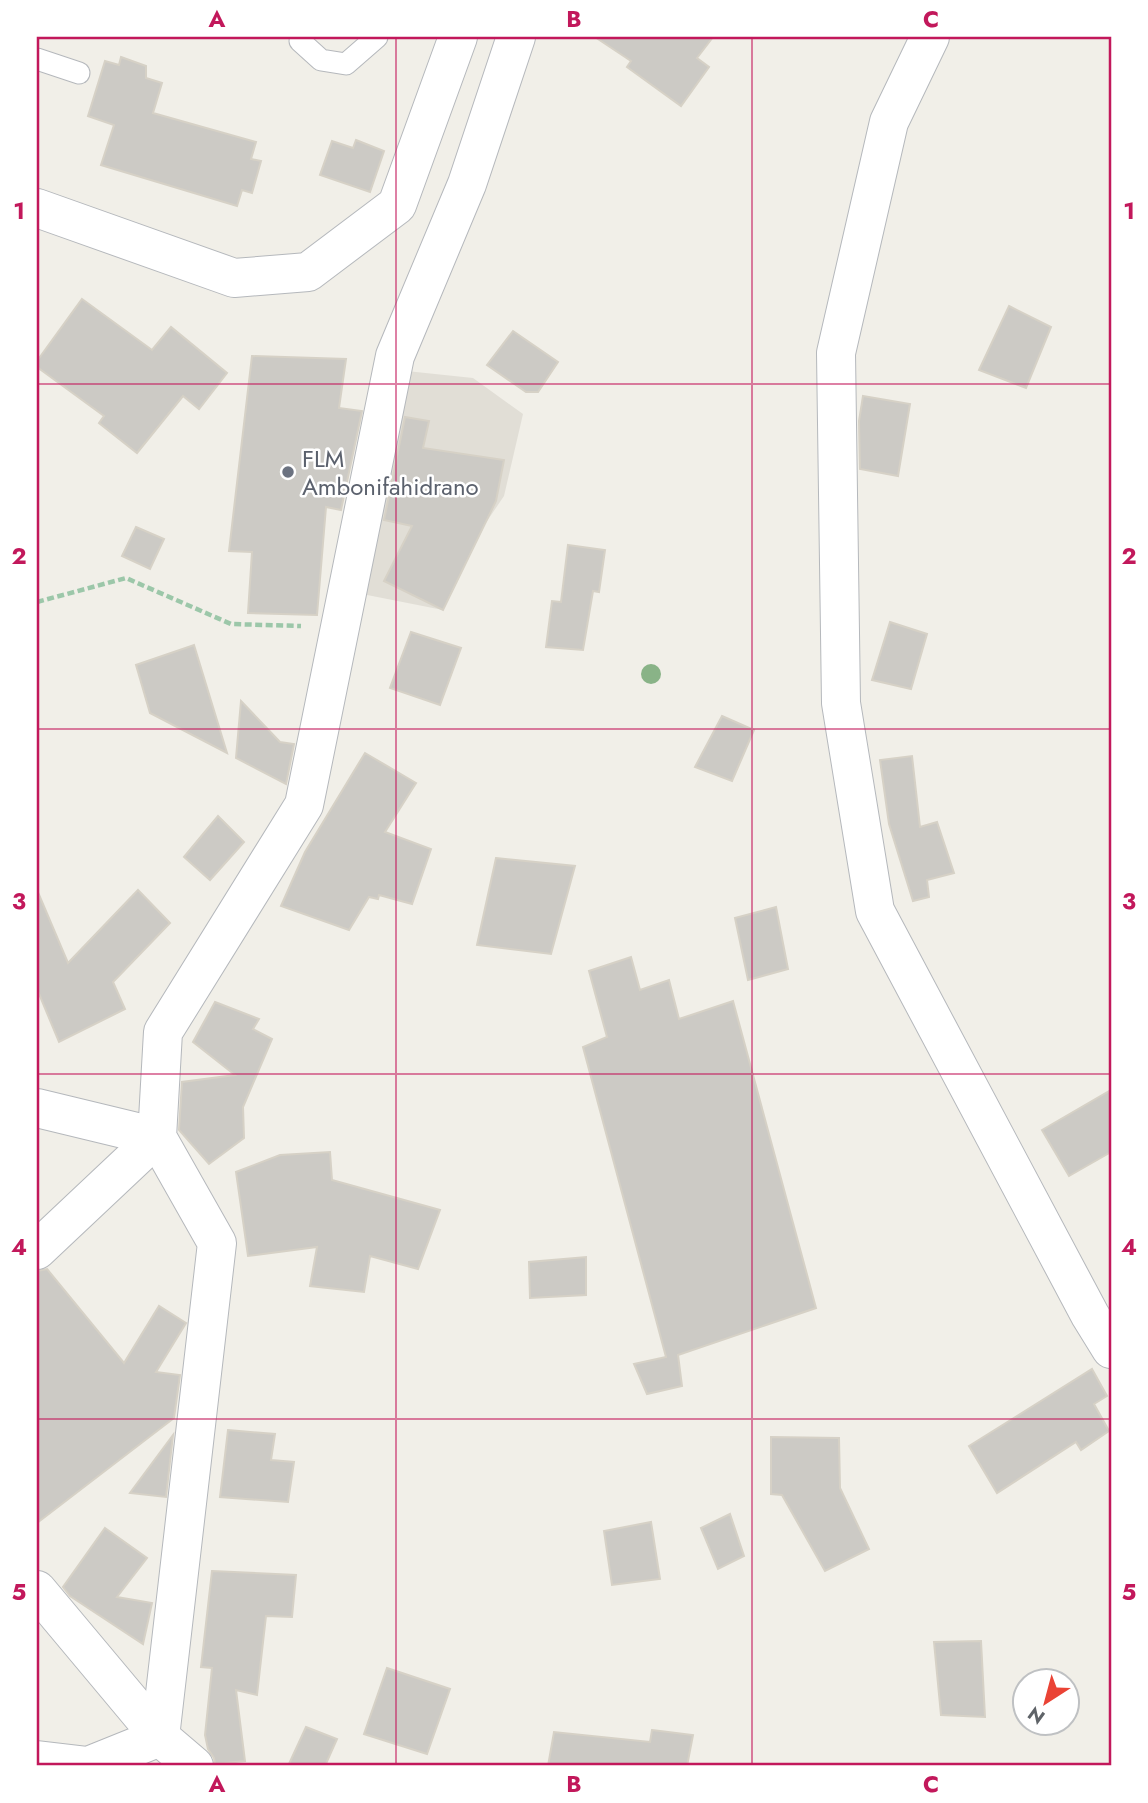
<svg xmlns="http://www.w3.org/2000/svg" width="1148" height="1803" viewBox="0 0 1148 1803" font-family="Jost,sans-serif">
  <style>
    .education { fill: #e1ded6 }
    .building { fill: #cccac5; stroke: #d6d1c6; stroke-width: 2 }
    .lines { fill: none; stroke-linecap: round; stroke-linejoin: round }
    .service-casing { stroke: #b5b8bc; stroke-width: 23 }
    .minor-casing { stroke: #b5b8bc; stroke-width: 40 }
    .path { stroke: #9cc7a9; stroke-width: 4.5; stroke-dasharray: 7 3.5; stroke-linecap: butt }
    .service { stroke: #fff; stroke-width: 21 }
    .minor { stroke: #fff; stroke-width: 38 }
    .tree { fill: #89b387 }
    .grid { fill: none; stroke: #c2185b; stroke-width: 2; stroke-opacity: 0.55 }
    .worship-dot { fill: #6b7280; stroke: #fff; stroke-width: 2.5 }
    .labels { text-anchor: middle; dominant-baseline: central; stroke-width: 5; stroke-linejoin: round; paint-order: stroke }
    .worship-label { font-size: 24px; fill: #5b616d; stroke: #fff; text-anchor: start }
    .neatline { fill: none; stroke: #c2185b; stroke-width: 2.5 }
    .grid-label { font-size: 23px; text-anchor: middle; font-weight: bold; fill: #c2185b }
  </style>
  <rect width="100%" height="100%" fill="#f1efe8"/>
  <polygon class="education" points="397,370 473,378 523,414 504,496 483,527 443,610 352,592"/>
  <g class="building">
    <polygon points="595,37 713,37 697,58 709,67 681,106 627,67 631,61"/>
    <polygon points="121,57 146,66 146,78 162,83 153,113 256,142 251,159 261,161 252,193 242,190 237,206 101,165 114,125 88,116 105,61 119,65"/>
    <polygon points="356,140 384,151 370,192 320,175 332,141 353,148"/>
    <polygon points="82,299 152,350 171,327 227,373 199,409 183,396 137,453 99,423 104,416 37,367 37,361"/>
    <polygon points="1009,306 1051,327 1026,388 979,370"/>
    <polygon points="513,331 558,362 538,392 526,392 487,365"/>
    <polygon points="252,356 346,359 339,408 362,411 341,510 326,507 317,615 248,613 252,552 229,551"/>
    <polygon points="863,396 910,404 898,476 860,469 859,421"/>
    <polygon points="405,417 429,421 423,448 504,460 496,501 443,610 384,581 412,526 384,520"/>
    <polygon points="136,527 164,539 150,569 122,556"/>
    <polygon points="568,545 605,550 599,592 593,591 583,650 546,647 552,601 561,602"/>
    <polygon points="890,622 927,634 911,689 872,680"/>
    <polygon points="411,632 461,648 440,705 390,688"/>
    <polygon points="194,645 227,753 150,713 136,665"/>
    <polygon points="241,701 280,742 294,744 286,784 236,758"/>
    <polygon points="722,716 754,730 732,781 695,767"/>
    <polygon points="365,753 416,783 385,832 431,849 412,904 379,895 378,899 369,897 349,930 281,906 305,852"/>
    <polygon points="912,756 920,827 937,822 954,873 927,880 929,897 913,901 889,824 880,760"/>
    <polygon points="218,816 244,842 210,880 184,857"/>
    <polygon points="496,858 575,866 551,954 477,945"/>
    <polygon points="37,890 68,963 138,890 170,923 113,982 125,1009 59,1042 37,989"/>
    <polygon points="776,907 788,969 748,980 735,918"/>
    <polygon points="631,957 640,990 669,980 679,1019 733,1001 816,1308 678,1355 682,1386 647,1394 634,1364 666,1357 583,1047 607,1037 589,971"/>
    <polygon points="215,1002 259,1019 253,1029 272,1039 243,1107 244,1138 209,1164 179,1130 182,1082 235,1075 193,1042"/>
    <polygon points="1111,1090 1111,1152 1069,1176 1042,1130"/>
    <polygon points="330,1152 332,1180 440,1210 418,1269 370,1256 364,1292 310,1286 317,1247 248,1256 236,1172 280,1155"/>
    <polygon points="586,1257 586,1295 530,1298 529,1262"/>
    <polygon points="47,1269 124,1363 159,1306 186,1323 156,1372 180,1375 174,1418 37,1523 37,1271"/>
    <polygon points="1092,1369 1107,1396 1094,1404 1109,1431 1081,1450 1076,1442 997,1493 969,1446"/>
    <polygon points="228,1430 275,1434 271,1460 294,1462 288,1502 220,1497"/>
    <polygon points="173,1435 166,1497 130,1493"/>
    <polygon points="771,1437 839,1438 840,1488 869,1549 825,1571 782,1495 771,1494"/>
    <polygon points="730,1514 744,1556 718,1569 701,1528"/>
    <polygon points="651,1522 660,1579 612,1585 604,1531"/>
    <polygon points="105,1528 147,1558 117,1597 152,1603 143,1644 70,1596 63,1587"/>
    <polygon points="212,1571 296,1575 292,1617 266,1616 257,1695 236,1690 245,1761 215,1764 214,1758 208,1749 205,1735 212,1668 201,1667"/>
    <polygon points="981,1641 985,1717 941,1715 934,1642"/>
    <polygon points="387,1668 450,1689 427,1754 364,1734"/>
    <polygon points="306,1727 337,1739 325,1766 288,1766"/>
    <polygon points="652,1730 693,1735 687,1766 548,1766 554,1732 650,1742"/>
  </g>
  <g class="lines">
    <defs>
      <g id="service">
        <polyline points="300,41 321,60 346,64 377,37"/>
        <polyline points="37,59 79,73"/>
      </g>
      <g id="minor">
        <polyline points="930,37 889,122 836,353 841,703 875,911 1090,1315 1111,1349"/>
        <polyline points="37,208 234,278 308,272 397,205 458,37"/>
        <polyline points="37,1108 157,1137"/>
        <polyline points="37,1250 157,1137"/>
        <polyline points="37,1590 160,1737 194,1766"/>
        <polyline points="160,1737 217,1243 157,1137 163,1032 304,805 395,356 467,184 516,37"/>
        <polyline points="37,1760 88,1766 160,1737"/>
      </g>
    </defs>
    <use href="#service" class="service-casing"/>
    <use href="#minor" class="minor-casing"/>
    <polyline class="path" points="37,602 126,578 231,624 301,626"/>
    <use href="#service" class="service"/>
    <use href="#minor" class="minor"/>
  </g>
  <circle class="tree" cx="651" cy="674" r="10"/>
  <path class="grid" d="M396 37V1766M752 37V1766M37 384H1111M37 729H1111M37 1074H1111M37 1419H1111"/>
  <circle class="worship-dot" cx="288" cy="472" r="7"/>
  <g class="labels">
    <g class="worship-label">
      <text x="302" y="458">FLM<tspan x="302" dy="28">Ambonifahidrano</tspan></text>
    </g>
  </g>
  <rect width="1148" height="1803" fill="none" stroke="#ffffff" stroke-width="77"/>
  <g transform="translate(1046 1702) rotate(216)"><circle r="33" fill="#ffffff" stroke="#bfc1c3" stroke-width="2"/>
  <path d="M0-5L12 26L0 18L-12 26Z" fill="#ea4335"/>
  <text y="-10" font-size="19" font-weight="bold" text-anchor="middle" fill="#5f6368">N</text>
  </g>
  <rect x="38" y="38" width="1072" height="1726" class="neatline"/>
  <g class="grid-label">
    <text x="217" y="27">A</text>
    <text x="574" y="27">B</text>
    <text x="931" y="27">C</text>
    <text x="19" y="219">1</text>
    <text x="1129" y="219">1</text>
    <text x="19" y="564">2</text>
    <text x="1129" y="564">2</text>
    <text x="19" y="909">3</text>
    <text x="1129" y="909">3</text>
    <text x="19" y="1255">4</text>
    <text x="1129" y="1255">4</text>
    <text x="19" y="1600">5</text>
    <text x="1129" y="1600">5</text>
    <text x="217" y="1792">A</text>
    <text x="574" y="1792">B</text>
    <text x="931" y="1792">C</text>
  </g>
</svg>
